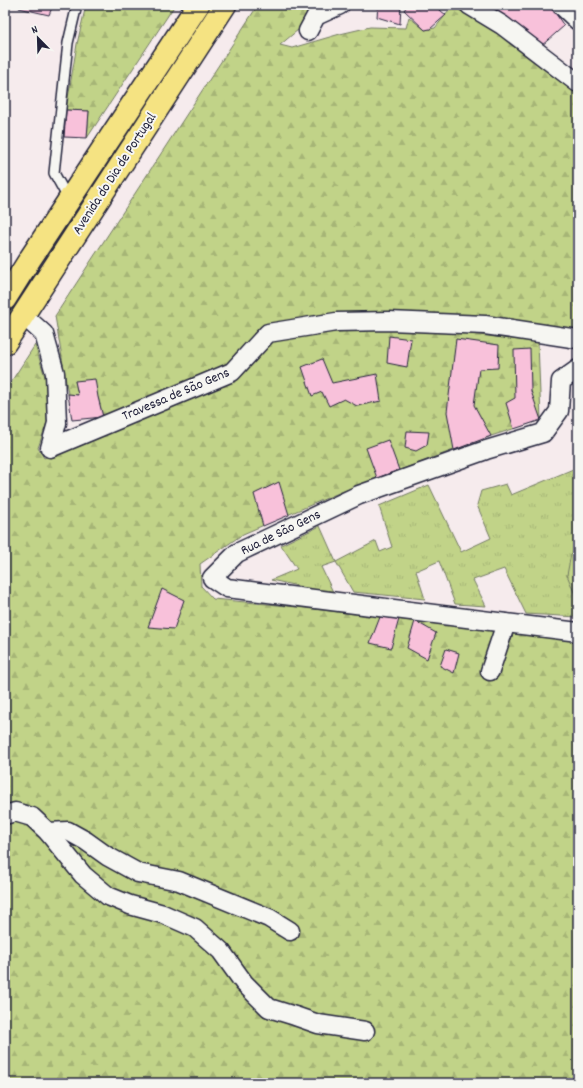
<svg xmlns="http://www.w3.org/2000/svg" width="583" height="1088" viewBox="0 0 583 1088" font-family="Dekko,sans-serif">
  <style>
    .grass { fill: url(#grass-tufts); stroke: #727a62 }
    .forest { fill: url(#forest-firs); stroke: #727a62 }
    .building { fill: #f8c1da; stroke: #22223b }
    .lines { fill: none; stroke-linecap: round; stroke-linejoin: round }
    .lane-casing { stroke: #22223b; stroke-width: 12 }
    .street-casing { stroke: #22223b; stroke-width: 21 }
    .primary-casing { stroke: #22223b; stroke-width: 25 }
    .lane { stroke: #f6f6f2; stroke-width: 9 }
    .street { stroke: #f6f6f2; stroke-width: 18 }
    .primary { stroke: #f5e382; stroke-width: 22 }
    .labels { text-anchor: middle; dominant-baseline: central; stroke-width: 4; stroke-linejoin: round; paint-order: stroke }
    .street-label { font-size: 14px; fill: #22223b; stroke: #f6f6f2 }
  </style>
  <defs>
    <pattern id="grass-tufts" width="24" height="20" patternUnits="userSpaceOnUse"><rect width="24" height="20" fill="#c1d388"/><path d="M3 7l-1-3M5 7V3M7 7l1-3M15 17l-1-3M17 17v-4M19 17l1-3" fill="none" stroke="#a6b576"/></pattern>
    <pattern id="forest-firs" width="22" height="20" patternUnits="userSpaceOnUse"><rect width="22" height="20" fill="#c1d388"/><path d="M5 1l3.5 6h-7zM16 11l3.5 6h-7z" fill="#a6b576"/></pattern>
  </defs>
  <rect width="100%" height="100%" fill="#f6ebed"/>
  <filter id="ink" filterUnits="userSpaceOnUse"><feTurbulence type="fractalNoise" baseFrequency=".025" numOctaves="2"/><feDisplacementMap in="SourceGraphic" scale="8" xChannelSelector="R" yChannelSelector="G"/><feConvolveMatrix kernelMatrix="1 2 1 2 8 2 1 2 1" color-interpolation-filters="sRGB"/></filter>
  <g filter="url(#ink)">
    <g class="grass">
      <polygon points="209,5 215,5 48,260 44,257"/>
      <polygon points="34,271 38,275 5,324 5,315"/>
      <polygon points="578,467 578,547 571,554 576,597 578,597 578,617 526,614 504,569 473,580 486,606 455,604 439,561 416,571 425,599 353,592 336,562 321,567 334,594 271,580 297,569 281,545 320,526 336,562 376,541 380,552 392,547 379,506 429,485 461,552 491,538 477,505 481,491 506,484 511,495"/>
    </g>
    <g class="forest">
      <polygon points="86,5 175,5 87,138 89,111 66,110 77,44"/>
      <polygon points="258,5 333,5 311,19 280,45 292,48 340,34 370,27 406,28 409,17 425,30 435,28 453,6 514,44 578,93 578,331 334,316 263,326 225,367 103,417 98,397 75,381 78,395 68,394 55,316"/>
      <polygon points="377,329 453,332 538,342 541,420 491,436 341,492 243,534 200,564 201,586 213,599 288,606 479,629 562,638 578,641 578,1083 5,1083 5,391 35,345 46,380 47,422 38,448 44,458 239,376 275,340 323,333"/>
      <polygon points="578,547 578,597 576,597 567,575 571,554"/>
    </g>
    <g class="building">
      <polygon points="19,5 53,5 49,15 19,8"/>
      <polygon points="378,5 401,5 400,24 377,17"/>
      <polygon points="408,5 436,5 435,6 446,15 430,29 425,30 404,10"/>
      <polygon points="492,5 550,5 564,26 540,47"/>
      <polygon points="66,110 89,111 87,138 64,137"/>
      <polygon points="389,336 411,339 407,367 387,363"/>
      <polygon points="456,339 499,345 498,368 479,369 474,405 491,436 454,450 447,412"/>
      <polygon points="530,349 531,391 541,420 514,429 506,403 515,398 514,350"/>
      <polygon points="322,359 332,383 377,374 381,401 357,406 344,399 329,406 322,392 312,396 302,367"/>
      <polygon points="95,379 98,397 103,417 72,420 68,394 78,395 75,381"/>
      <polygon points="407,431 429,432 427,445 416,451 405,448"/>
      <polygon points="388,440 399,470 377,478 366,448"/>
      <polygon points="279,482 289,515 263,526 254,494"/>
      <polygon points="162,589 184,600 174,629 148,627"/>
      <polygon points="380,617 399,619 391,648 370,643"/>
      <polygon points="415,621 436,633 427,659 407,648"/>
      <polygon points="446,649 459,653 454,673 440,666"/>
    </g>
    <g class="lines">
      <defs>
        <polyline id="lane" points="69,200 54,173 68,43 77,5"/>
        <g id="street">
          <polyline points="469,5 502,25 578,83"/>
          <polyline points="561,5 578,21"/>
          <polyline points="308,31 316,16 340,5"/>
          <polyline points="23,315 44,334 55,373 57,423 50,448 232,372 268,333 336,322 389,321 485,325 578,339"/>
          <polyline points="578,369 561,381 559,411 543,433 486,450 359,495 237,553 212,578 227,588 578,632"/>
          <polyline points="490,671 506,623"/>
          <polyline points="5,815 15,812 32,817 48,832 83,875 108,896 130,905 163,914 195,928 221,951 244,983 269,1008 295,1016 318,1024 365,1031"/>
          <polyline points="48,832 68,831 86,841 107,856 138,873 179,881 269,918 290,931"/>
        </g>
        <g id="primary">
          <polyline points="5,299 30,259 198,5"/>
          <polyline points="5,343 225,5"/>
        </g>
      </defs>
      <use href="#lane" class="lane-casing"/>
      <use href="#street" class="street-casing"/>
      <use href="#primary" class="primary-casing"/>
      <use href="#lane" class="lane"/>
      <use href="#street" class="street"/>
      <use href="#primary" class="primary"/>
    </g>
  </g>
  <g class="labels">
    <g class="street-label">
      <text transform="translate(115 174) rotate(-57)">Avenida do Dia de Portugal</text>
      <text transform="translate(176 395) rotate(-23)">Travessa de São Gens</text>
      <text transform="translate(281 533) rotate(-26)">Rua de São Gens</text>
    </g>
  </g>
  <rect width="583" height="1088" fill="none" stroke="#f6f6f2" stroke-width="20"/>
  <rect x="10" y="10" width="563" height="1068" fill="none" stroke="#22223b" stroke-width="1.5" filter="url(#ink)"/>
  <g transform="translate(38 38) rotate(337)" stroke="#f6f6f2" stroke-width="3" paint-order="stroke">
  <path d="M0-3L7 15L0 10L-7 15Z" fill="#22223b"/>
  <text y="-6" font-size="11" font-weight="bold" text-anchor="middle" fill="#22223b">N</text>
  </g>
</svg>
